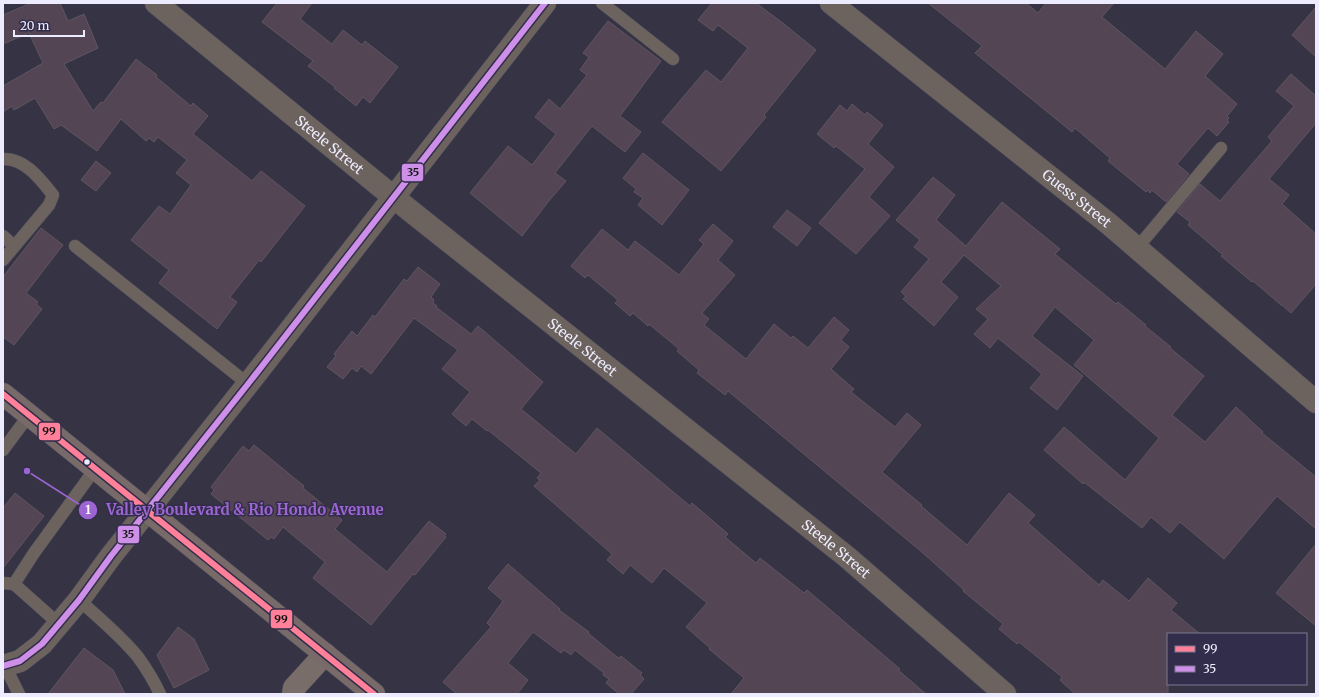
<svg xmlns="http://www.w3.org/2000/svg" width="1319" height="697" viewBox="0 0 1319 697" font-family="Merriweather,serif">
  <style>
    .building { fill: #534554; stroke: #5f5661 }
    .lines { fill: none; stroke-linecap: round; stroke-linejoin: round }
    .service-casing { stroke: #545260; stroke-width: 13 }
    .minor-casing { stroke: #545260; stroke-width: 23 }
    .tertiary-casing { stroke: #545260; stroke-width: 23 }
    .secondary-casing { stroke: #545260; stroke-width: 23 }
    .primary-casing { stroke: #545260; stroke-width: 23 }
    .service { stroke: #6c635f; stroke-width: 12 }
    .minor { stroke: #6c635f; stroke-width: 22 }
    .tertiary { stroke: #6c635f; stroke-width: 22 }
    .secondary { stroke: #796d69; stroke-width: 22 }
    .primary { stroke: #776a69; stroke-width: 22 }
    .bus-1-casing { stroke: #322d4a; stroke-width: 9 }
    .bus-2-casing { stroke: #322d4a; stroke-width: 9 }
    .bus-1 { stroke: #ff8098; stroke-width: 6 }
    .bus-2 { stroke: #ce8fe9; stroke-width: 6 }
    .bus-dot { fill: #edebfe; stroke: #322d4a; stroke-width: 1.5 }
    .labels { text-anchor: middle; dominant-baseline: central; stroke-width: 3; stroke-linejoin: round; paint-order: stroke }
    .street-label { font-size: 14px; fill: #edebfe; stroke: #322d4a }
    .leader { fill: none; stroke: #9d65d2; stroke-width: 1.5 }
    .callout-dot { fill: #9d65d2; stroke: #322d4a; stroke-width: 1.5 }
    .mark-label { font-size: 12px; text-anchor: middle; font-weight: bold; fill: #fff }
    .callout-label { font-size: 15px; text-anchor: middle; font-weight: bold; fill: #9d65d2; stroke: #322d4a; stroke-width: 3; stroke-linejoin: round; paint-order: stroke }
    .line-badge { stroke: #322d4a; stroke-width: 1.5 }
    .pale-badge-label { font-size: 11px; text-anchor: middle; font-weight: bold; fill: #111 }
  </style>
  <rect width="100%" height="100%" fill="#363344"/>
  <g class="building">
    <polygon points="31,3 60,3 68,21 84,14 98,48 64,64 93,111 101,102 103,103 136,59 157,75 156,77 191,106 193,103 208,116 193,134 252,181 261,171 305,206 261,262 259,260 230,297 237,302 217,329 159,283 169,270 131,240 159,206 170,214 191,185 176,173 187,160 158,137 154,142 149,138 146,141 121,119 97,151 61,125 54,129 35,98 14,110 12,106 3,112 3,86 43,63 29,33 3,44 3,15"/>
    <polygon points="277,3 312,3 300,19 332,44 343,30 362,45 365,41 398,67 370,103 363,97 356,106 334,88 335,87 308,66 313,61 262,22"/>
    <polygon points="712,3 756,3 784,24 816,50 764,115 766,117 721,171 662,122 706,70 721,82 748,48 718,25 713,31 698,20"/>
    <polygon points="928,3 1026,3 1038,13 1046,3 1114,3 1102,17 1165,69 1196,31 1204,38 1223,54 1205,76 1237,104 1227,116 1229,118 1227,120 1229,122 1217,136 1208,128 1177,164 1189,174 1166,202 1152,190 1150,193 1148,190 1146,192 1108,161 1110,158 1075,128 1072,132 975,53 982,46"/>
    <polygon points="1316,7 1316,57 1292,35"/>
    <polygon points="608,21 661,61 620,116 641,132 625,152 592,126 555,173 566,181 548,202 522,236 470,193 508,146 532,165 556,134 535,117 549,99 560,109 587,75 580,70 589,57 583,53"/>
    <polygon points="1291,74 1316,96 1316,123 1269,179 1289,195 1282,204 1316,234 1316,284 1291,313 1282,305 1281,305 1253,281 1252,282 1221,256 1223,255 1188,225 1190,222 1177,212 1200,184 1220,201 1272,141 1268,137 1294,106 1276,91"/>
    <polygon points="852,104 865,115 867,112 883,125 868,144 894,167 869,197 890,216 856,254 819,223 865,169 836,146 834,148 817,134 840,105 847,111"/>
    <polygon points="643,153 689,190 662,225 638,205 643,198 634,192 636,189 623,178"/>
    <polygon points="96,161 111,173 96,191 81,180"/>
    <polygon points="933,177 955,195 936,220 966,246 1002,202 1060,249 1055,254 1116,304 1118,302 1146,325 1145,326 1171,347 1170,348 1204,376 1172,415 1205,442 1236,407 1263,432 1262,433 1316,477 1316,529 1277,496 1224,559 1180,522 1170,533 1151,517 1142,528 1084,482 1083,484 1044,450 1064,427 1125,480 1159,438 1074,365 1094,340 1055,307 1032,336 1083,376 1057,410 1030,388 1042,374 998,338 990,348 974,334 988,319 976,309 1001,286 964,255 941,282 958,297 934,326 903,299 906,296 901,292 929,259 914,247 920,240 896,220"/>
    <polygon points="787,210 811,228 797,246 773,227"/>
    <polygon points="713,224 733,241 718,260 735,275 702,313 709,319 704,325 746,359 774,324 791,338 793,336 808,348 834,317 849,330 841,340 849,347 831,369 854,389 851,392 895,427 907,413 921,425 882,472 922,505 921,506 967,545 1009,493 1035,515 1028,523 1099,585 1103,580 1129,601 1148,578 1177,603 1171,610 1200,634 1168,634 1168,694 1075,694 1060,680 1062,677 1019,642 1017,644 999,629 1003,624 963,591 964,590 923,553 728,391 725,395 706,380 697,373 699,370 677,351 679,349 649,324 648,326 633,313 630,316 615,303 618,300 588,275 585,278 571,266 602,229 628,250 635,241 679,275 704,244 699,240"/>
    <polygon points="41,228 63,245 26,293 38,302 36,304 42,309 14,345 3,337 3,277"/>
    <polygon points="418,267 440,284 431,297 434,300 433,303 437,306 436,307 471,334 478,326 543,382 521,409 576,454 597,428 690,506 692,503 706,515 728,534 725,537 756,563 760,558 804,593 807,590 900,669 898,670 926,694 731,694 744,678 709,649 710,648 686,627 707,603 664,568 652,583 630,565 623,574 607,560 612,554 534,486 540,480 537,478 541,473 488,430 487,431 472,419 466,426 452,414 470,392 442,369 458,350 414,318 371,374 361,366 357,372 352,368 343,379 327,367 336,356 334,354 352,331 357,336 373,315 375,317 404,279 407,281"/>
    <polygon points="254,445 304,486 303,488 342,520 335,529 387,572 429,521 446,534 444,536 446,537 415,575 413,574 371,625 313,578 325,562 283,527 274,539 271,537 268,540 211,494 214,490 211,487 243,446 249,451"/>
    <polygon points="15,493 44,516 3,568 3,508"/>
    <polygon points="1316,544 1316,626 1276,593"/>
    <polygon points="508,564 560,609 559,610 589,632 588,633 617,657 620,658 621,656 642,673 640,675 644,679 631,694 619,694 606,683 609,679 603,675 604,673 575,650 571,655 564,650 561,653 533,632 508,663 528,680 517,694 457,694 443,682 491,627 487,623 503,601 488,588"/>
    <polygon points="178,627 194,639 209,670 174,688 157,655"/>
    <polygon points="84,648 113,670 125,694 48,694"/>
  </g>
  <g class="lines">
    <defs>
      <g id="service">
        <polyline points="602,3 673,59"/>
        <path d="M3 159C25 158 41 180 53 195L49 205 3 260"/>
        <polyline points="3,236 14,246"/>
        <polyline points="75,246 248,384"/>
        <polyline points="1137,248 1221,148"/>
        <polyline points="3,450 29,415"/>
        <polyline points="3,583 14,584 34,553 95,469"/>
        <polyline points="14,584 59,624"/>
        <path d="M79 600C99 618 121 636 138 657 146 668 154 681 160 694"/>
        <polyline points="5,666 19,694"/>
      </g>
      <g id="minor">
        <path id="s1" d="M156 3 413 213 847 557 1005 694"/>
        <path id="s2" d="M831 3 1109 224 1316 402"/>
      </g>
      <polyline id="tertiary" points="3,666 20,661 42,644 79,600 111,556 248,384 545,3"/>
      <polyline id="secondary" points="293,694 294,688 325,654"/>
      <polyline id="primary" points="3,394 374,694"/>
    </defs>
    <use href="#service" class="service-casing"/>
    <use href="#minor" class="minor-casing"/>
    <use href="#tertiary" class="tertiary-casing"/>
    <use href="#secondary" class="secondary-casing"/>
    <use href="#primary" class="primary-casing"/>
    <use href="#service" class="service"/>
    <use href="#minor" class="minor"/>
    <use href="#tertiary" class="tertiary"/>
    <use href="#secondary" class="secondary"/>
    <use href="#primary" class="primary"/>
    <defs>
      <polyline id="bus-1" points="3,394 374,694"/>
      <polyline id="bus-2" points="3,666 20,661 42,644 79,600 111,556 248,384 545,3"/>
    </defs>
    <use href="#bus-1" class="bus-1-casing"/>
    <use href="#bus-2" class="bus-2-casing"/>
    <use href="#bus-1" class="bus-1"/>
    <use href="#bus-2" class="bus-2"/>
  </g>
  <circle class="bus-dot" cx="87" cy="462" r="3.5"/>
  <g class="labels">
    <g class="street-label">
      <text stroke="none"><textPath href="#s1" startOffset="224">Steele Street</textPath></text>
      <text stroke="none"><textPath href="#s2" startOffset="314">Guess Street</textPath></text>
      <text stroke="none"><textPath href="#s1" startOffset="548">Steele Street</textPath></text>
      <text stroke="none"><textPath href="#s1" startOffset="872">Steele Street</textPath></text>
    </g>
  </g>
  <path class="leader" d="M27 471L88 510"/>
  <g class="callout-dot">
    <circle cx="27" cy="471" r="4"/>
    <circle cx="88" cy="510" r="10"/>
  </g>
  <g class="mark-label">
    <text x="88" y="514">1</text>
  </g>
  <g class="callout-label">
    <text x="245" y="515">Valley Boulevard &amp; Rio Hondo Avenue</text>
  </g>
  <g class="line-badge">
    <rect x="401" y="163" width="23" height="19" rx="4" fill="#ce8fe9"/>
    <rect x="38" y="422" width="23" height="19" rx="4" fill="#ff8098"/>
    <rect x="117" y="525" width="23" height="19" rx="4" fill="#ce8fe9"/>
    <rect x="270" y="609" width="23" height="20" rx="4" fill="#ff8098"/>
  </g>
  <g class="pale-badge-label">
    <text x="413" y="176">35</text>
    <text x="49" y="435">99</text>
    <text x="128" y="538">35</text>
    <text x="281" y="623">99</text>
  </g>
  <rect width="1319" height="697" fill="none" stroke="#edebfe" stroke-width="8"/>
  <rect x="1167" y="633" width="140" height="52" fill="#322d4a" stroke="#7d7992"/>
  <rect x="1175" y="646" width="20" height="6" fill="#ff8098" stroke="#7d7992"/>
  <text x="1203" y="653" font-size="12" fill="#edebfe">99</text>
  <rect x="1175" y="666" width="20" height="6" fill="#ce8fe9" stroke="#7d7992"/>
  <text x="1203" y="673" font-size="12" fill="#edebfe">35</text>
  <path d="M14 30v6h70v-6" fill="none" stroke="#edebfe" stroke-width="2"/>
  <text x="20" y="30" font-size="12" fill="#edebfe" stroke="#322d4a" stroke-width="3" paint-order="stroke">20 m</text>
</svg>
